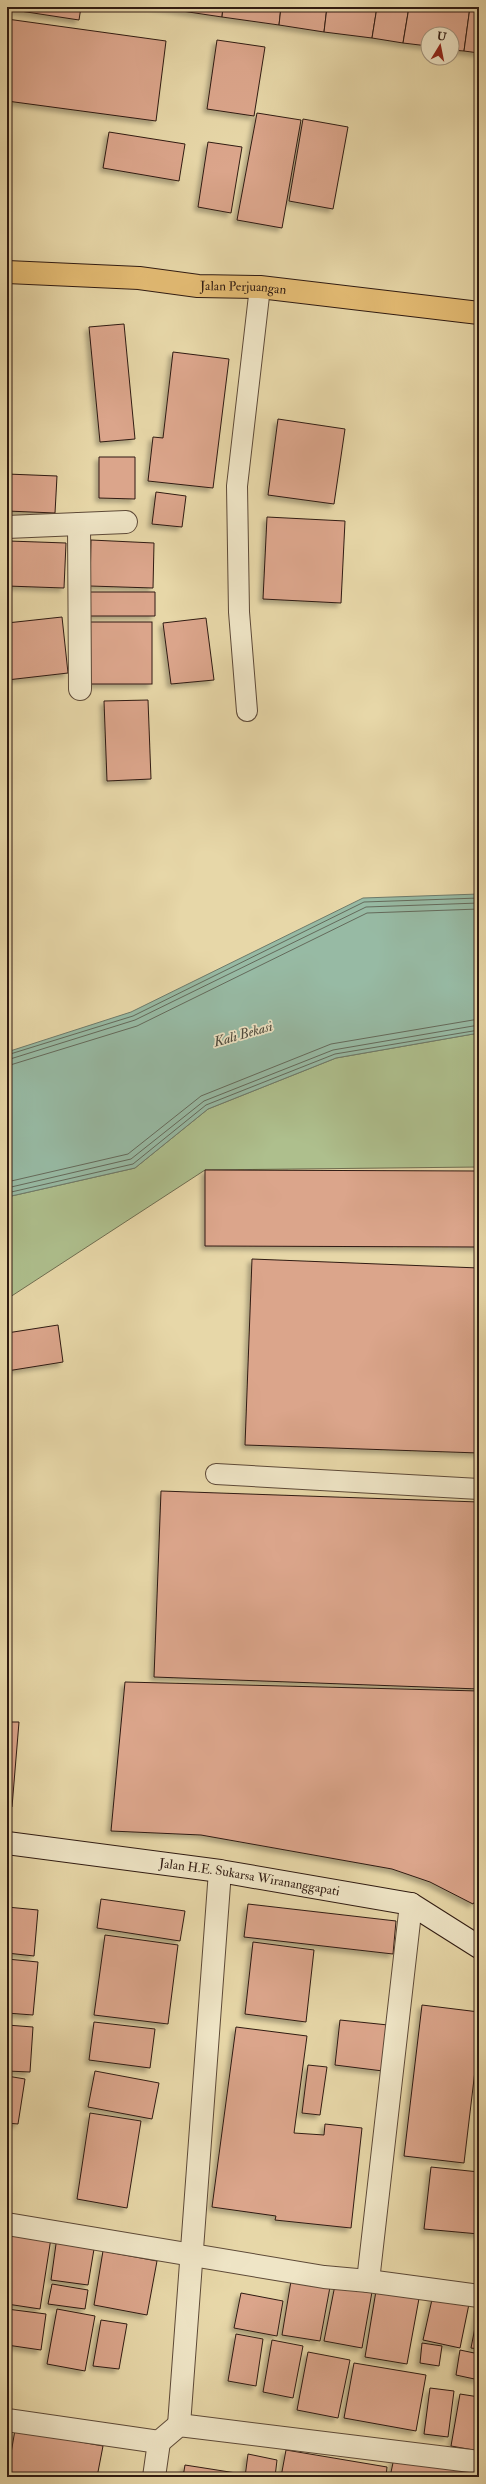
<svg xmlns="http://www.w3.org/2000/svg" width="486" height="2484" viewBox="0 0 486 2484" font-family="'IM FELL Double Pica',serif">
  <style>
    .green { fill: #aebf8d; stroke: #6f6d50 }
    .water { fill: #97baa4; stroke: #6e7a6a }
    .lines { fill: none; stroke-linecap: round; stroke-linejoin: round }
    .shore { stroke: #646a5b; stroke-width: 1 }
    .building { fill: #dba58b; stroke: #301b12; filter: url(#shadow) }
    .lane-casing { stroke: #5e4a38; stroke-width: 22 }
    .street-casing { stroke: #5e4a38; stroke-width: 24 }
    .secondary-casing { stroke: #301b12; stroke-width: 24 }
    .primary-casing { stroke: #301b12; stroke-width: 24 }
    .lane { stroke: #efe5c6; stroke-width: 20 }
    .street { stroke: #efe5c6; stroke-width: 22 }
    .secondary { stroke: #efe5c6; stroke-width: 22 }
    .primary { stroke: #e4bc74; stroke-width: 22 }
    .labels { text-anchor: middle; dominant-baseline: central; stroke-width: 3.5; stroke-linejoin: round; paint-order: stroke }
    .street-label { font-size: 13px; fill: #301b12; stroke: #efe5c6 }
    .water-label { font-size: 14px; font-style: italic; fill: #4f4b3e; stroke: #efe5c6 }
  </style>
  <defs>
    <filter id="shadow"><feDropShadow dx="-3.5" dy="3.5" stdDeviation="2" flood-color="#0004"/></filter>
  </defs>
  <rect width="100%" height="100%" fill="#e7d7a8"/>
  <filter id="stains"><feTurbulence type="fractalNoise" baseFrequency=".005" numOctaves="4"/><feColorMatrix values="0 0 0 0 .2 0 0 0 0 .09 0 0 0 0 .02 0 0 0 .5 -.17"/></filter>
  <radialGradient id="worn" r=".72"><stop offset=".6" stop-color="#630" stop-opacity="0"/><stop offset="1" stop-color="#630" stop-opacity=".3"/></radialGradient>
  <polygon class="green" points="479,1033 479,1167 205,1170 7,1299 7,1197 135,1168 208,1109 336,1058"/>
  <polygon class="water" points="479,894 479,1033 336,1058 208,1109 135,1168 7,1197 7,1052 131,1012 363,898"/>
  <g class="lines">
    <g class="shore">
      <polyline points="7,1055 133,1016 364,902 479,898"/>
      <polyline points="7,1060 135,1020 366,907 479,903"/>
      <polyline points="7,1066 137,1026 367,913 479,909"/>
      <polyline points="7,1182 128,1154 201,1096 331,1044 479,1019"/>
      <polyline points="7,1188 131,1159 204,1101 333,1050 479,1025"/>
      <polyline points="7,1193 133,1164 206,1105 335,1054 479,1030"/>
    </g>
  </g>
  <g class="building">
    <polygon points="7,7 81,7 79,20 7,9"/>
    <polygon points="155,7 223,7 222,17"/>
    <polygon points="223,7 281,7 279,25 222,17"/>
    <polygon points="281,7 327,7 324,32 279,25"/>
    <polygon points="327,7 377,7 372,38 324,32"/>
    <polygon points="377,7 409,7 403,43 372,38"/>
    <polygon points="409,7 470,7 464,51 452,50 452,34 428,34 428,46 403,43"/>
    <polygon points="470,7 479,7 479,53 464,51"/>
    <polygon points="7,19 166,41 156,121 7,101"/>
    <polygon points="217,40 265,47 254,116 207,109"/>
    <polygon points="257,113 301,120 282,228 237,220"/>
    <polygon points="303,119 348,127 333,209 289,201"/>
    <polygon points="109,132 185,144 179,181 103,168"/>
    <polygon points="208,142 242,147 231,213 198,207"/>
    <polygon points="124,324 135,439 100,442 89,327"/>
    <polygon points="173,352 229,359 213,488 148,481 153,437 163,438"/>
    <polygon points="278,419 345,429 334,504 268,495"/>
    <polygon points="99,457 135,457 135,499 99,498"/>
    <polygon points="7,474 57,476 55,513 7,511"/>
    <polygon points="156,492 186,496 182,527 152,524"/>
    <polygon points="267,517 345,521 341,603 263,599"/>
    <polygon points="91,540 154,543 153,588 90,586"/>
    <polygon points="9,541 66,543 64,588 7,586"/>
    <polygon points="90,592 155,592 155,616 89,616"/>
    <polygon points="62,617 68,673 7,680 7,623"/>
    <polygon points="206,618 214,680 171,684 163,623"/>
    <rect x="87" y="622" width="65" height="62"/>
    <polygon points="148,700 151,779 107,781 104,701"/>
    <polygon points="205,1170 479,1171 479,1247 205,1246"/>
    <polygon points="252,1259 479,1268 479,1453 245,1445"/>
    <polygon points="58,1325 63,1362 7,1371 7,1333"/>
    <polygon points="161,1491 479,1502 479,1689 154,1677"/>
    <polygon points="125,1682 479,1691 479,1896 473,1904 430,1882 392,1869 201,1835 111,1831"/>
    <polygon points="7,1722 19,1722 12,1807 7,1807"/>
    <polygon points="101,1899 185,1911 180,1941 97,1928"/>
    <polygon points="248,1904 396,1921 393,1954 244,1937"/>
    <polygon points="7,1907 38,1910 34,1956 7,1953"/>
    <polygon points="105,1935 178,1945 168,2024 94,2015"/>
    <polygon points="253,1942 314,1950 306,2022 245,2014"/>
    <polygon points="7,1959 38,1962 33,2015 7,2013"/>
    <polygon points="422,2005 479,2012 479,2037 464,2163 404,2156"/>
    <polygon points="340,2020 388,2025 383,2071 335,2065"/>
    <polygon points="94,2022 155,2029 150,2068 89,2060"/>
    <polygon points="7,2025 33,2027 30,2072 7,2071"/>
    <polygon points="236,2027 307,2036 294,2133 324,2135 325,2124 362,2128 351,2228 275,2220 276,2216 212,2207"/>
    <polygon points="308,2065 327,2067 320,2115 302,2113"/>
    <polygon points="95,2071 159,2083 152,2119 88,2107"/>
    <polygon points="7,2076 25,2079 18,2124 7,2123"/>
    <polygon points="90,2113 141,2121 127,2208 77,2199"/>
    <polygon points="431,2167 479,2172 479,2234 424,2229"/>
    <polygon points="7,2232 51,2238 40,2309 7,2304"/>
    <polygon points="57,2237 95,2243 88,2285 51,2280"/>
    <polygon points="103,2251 157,2261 147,2315 94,2305"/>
    <polygon points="291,2281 330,2287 320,2341 282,2335"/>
    <polygon points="52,2284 88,2290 85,2309 48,2304"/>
    <polygon points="335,2285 372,2292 362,2348 324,2341"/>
    <polygon points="377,2285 420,2293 407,2364 365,2357"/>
    <polygon points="241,2293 283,2301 277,2336 234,2328"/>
    <polygon points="433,2295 469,2304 460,2348 423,2340"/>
    <polygon points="479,2307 479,2349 471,2348"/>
    <polygon points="7,2309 46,2314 41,2350 7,2345"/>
    <polygon points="57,2309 95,2316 85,2371 47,2364"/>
    <polygon points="101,2320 127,2324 119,2369 93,2366"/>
    <polygon points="236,2334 263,2339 256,2386 228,2381"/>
    <polygon points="272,2340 303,2346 293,2398 263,2392"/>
    <polygon points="422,2343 442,2346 439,2366 420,2363"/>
    <polygon points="460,2350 479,2354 479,2380 456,2375"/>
    <polygon points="308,2352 350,2360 338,2418 297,2410"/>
    <polygon points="354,2363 426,2375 416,2431 344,2418"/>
    <polygon points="430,2388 454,2391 448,2437 424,2434"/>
    <polygon points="460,2394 479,2397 479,2451 451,2446"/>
    <polygon points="15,2430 103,2446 97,2477 7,2477"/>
    <polygon points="286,2450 387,2467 386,2477 281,2477"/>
    <polygon points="248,2454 277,2460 275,2477 245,2477"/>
    <polygon points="394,2458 477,2474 476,2477 390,2477"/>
    <polygon points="185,2465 236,2473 236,2477 183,2477"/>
  </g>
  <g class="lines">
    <defs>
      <g id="lane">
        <polyline points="247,711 239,612 237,486 260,287"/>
        <polyline points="216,1474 479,1489"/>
      </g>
      <g id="street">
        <polyline points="79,524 80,689"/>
        <polyline points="7,527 126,522"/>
        <polyline points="7,2224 324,2277 368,2281 479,2296"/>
        <polyline points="368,2281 411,1904"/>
        <polyline points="7,2420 159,2442 179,2425 479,2462"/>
        <polyline points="179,2425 220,1871"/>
        <polyline points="154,2477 159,2442"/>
      </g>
      <g id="secondary">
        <path id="s1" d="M7 1843 220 1871 411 1904 479 1947"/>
      </g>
      <g id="primary">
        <path id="s2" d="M7 272 139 278 198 286 260 287 479 313"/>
      </g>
    </defs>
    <use href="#lane" class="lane-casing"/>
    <use href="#street" class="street-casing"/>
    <use href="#secondary" class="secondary-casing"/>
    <use href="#primary" class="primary-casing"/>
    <use href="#lane" class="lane"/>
    <use href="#street" class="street"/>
    <use href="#secondary" class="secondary"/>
    <use href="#primary" class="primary"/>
  </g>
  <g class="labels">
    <g class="street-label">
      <text stroke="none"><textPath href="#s2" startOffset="237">Jalan Perjuangan</textPath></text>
      <text stroke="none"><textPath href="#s1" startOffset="245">Jalan H.E. Sukarsa Wirananggapati</textPath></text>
    </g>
    <g class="water-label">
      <text transform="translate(243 1034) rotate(-16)">Kali Bekasi</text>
    </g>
  </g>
  <rect width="486" height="2484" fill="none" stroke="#e7d7a8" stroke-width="24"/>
  <rect x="8" y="8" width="470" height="2468" fill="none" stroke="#301b12" stroke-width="2"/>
  <rect x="12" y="12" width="462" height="2460" fill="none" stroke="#301b12"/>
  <g transform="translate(440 46) rotate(10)"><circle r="19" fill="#efe5c6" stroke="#a3947e"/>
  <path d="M0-3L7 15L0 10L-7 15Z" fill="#8f2418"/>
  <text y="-6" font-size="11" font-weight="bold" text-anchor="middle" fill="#301b12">U</text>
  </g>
  <rect width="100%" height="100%" filter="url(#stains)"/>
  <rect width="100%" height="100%" fill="url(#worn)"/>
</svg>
